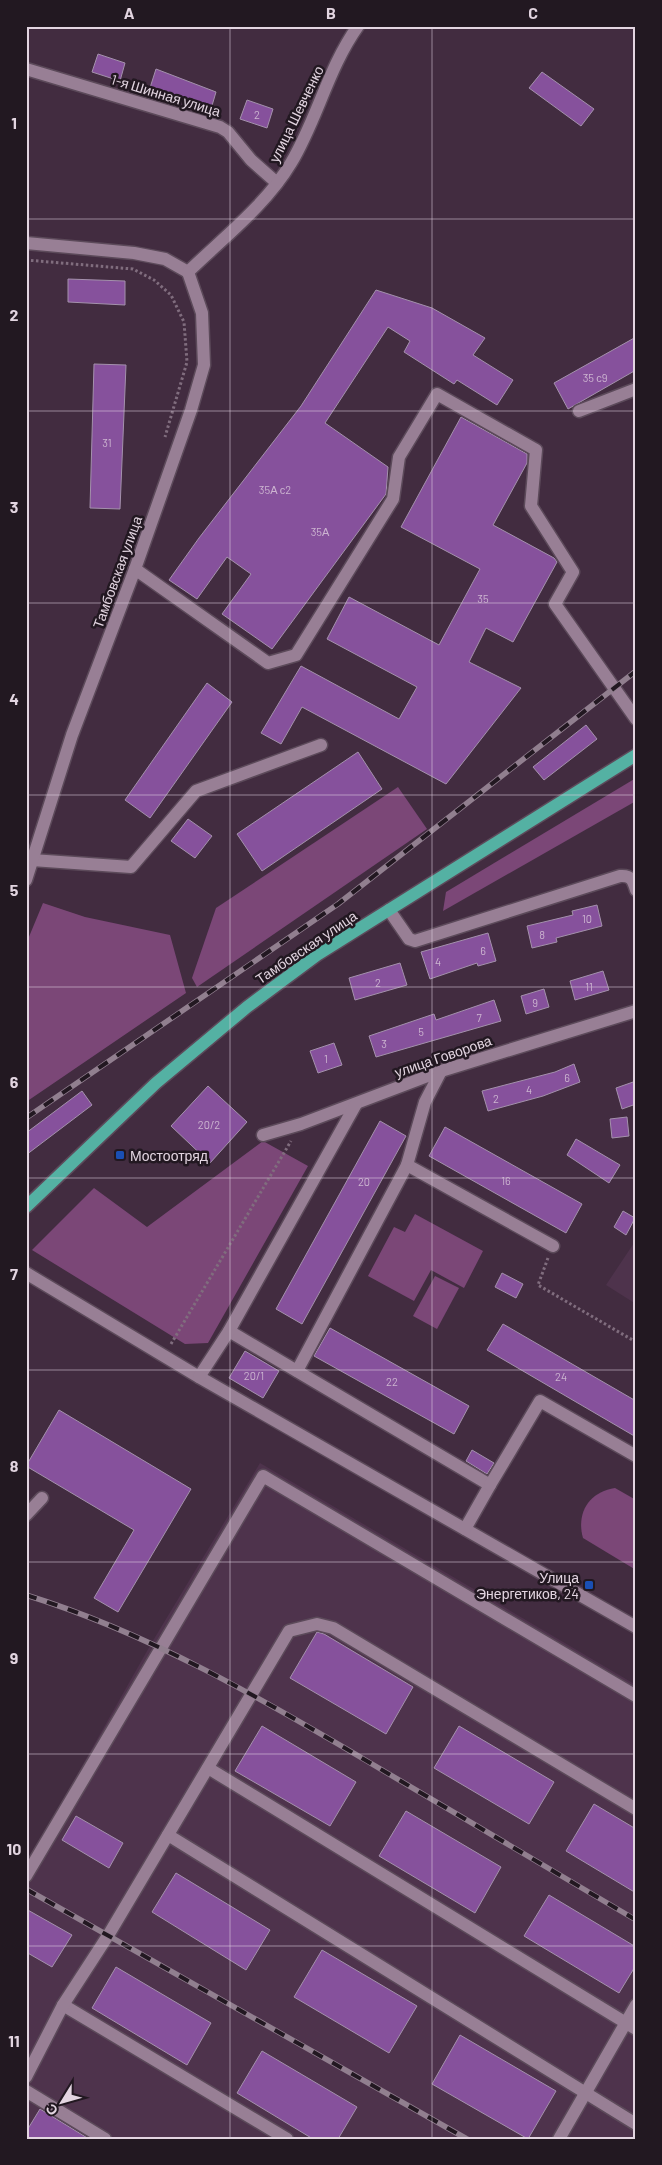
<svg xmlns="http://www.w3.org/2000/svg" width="662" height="2165" viewBox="0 0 662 2165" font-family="Barlow,sans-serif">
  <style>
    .built { fill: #4e334c }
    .green { fill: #7b4777 }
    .building { fill: #86519c; stroke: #a491ac }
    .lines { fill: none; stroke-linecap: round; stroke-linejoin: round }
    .minor-casing { stroke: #5c4a5a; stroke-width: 15 }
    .major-casing { stroke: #5c4a5a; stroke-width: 15 }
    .path { stroke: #806d7e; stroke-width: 3; stroke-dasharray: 2.5 2.5; stroke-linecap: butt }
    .minor { stroke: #987f95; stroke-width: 12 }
    .major { stroke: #54b1a3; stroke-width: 12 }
    .rail-casing { stroke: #917f8f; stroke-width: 5.5 }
    .rail { stroke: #221821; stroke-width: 4; stroke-dasharray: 11; stroke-linecap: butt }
    .grid { fill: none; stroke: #e3d5e1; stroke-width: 1; stroke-opacity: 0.55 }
    .transit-dot { fill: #1a4fb4; stroke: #221821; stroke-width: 2 }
    .labels { text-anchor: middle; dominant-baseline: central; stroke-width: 5; stroke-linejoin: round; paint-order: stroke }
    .number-label { font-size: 11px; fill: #ccb4d0 }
    .street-label { font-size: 14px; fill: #e3d5e1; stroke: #221821 }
    .poi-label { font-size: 14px; fill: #e3d5e1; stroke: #221821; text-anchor: start }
    .neatline { fill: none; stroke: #e3d5e1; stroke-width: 2 }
    .grid-label { font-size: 16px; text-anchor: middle; font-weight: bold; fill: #e3d5e1 }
  </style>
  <rect width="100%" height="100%" fill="#422c40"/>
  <g class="built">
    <polygon points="636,1240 636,1304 606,1285"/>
    <polygon points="260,1463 636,1685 636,2139 26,2139 26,1865 151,1644"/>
  </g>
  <g class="green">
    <polygon points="636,778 636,801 443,911 446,892"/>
    <polygon points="398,787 427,829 197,987 192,978 216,908"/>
    <polygon points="43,903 85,917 170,935 186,993 26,1102 26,944"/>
    <polygon points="263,1141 308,1166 208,1343 185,1344 32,1250 94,1188 147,1227"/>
    <polygon points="415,1214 483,1251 464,1288 431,1270 414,1301 368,1276 394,1227 405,1232"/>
    <polygon points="435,1276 459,1288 437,1329 413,1316"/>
    <path d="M615 1488 636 1500V1570L583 1538C576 1513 589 1492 615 1488Z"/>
  </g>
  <g class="building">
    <polygon points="98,54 125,63 120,81 92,72"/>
    <polygon points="156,69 216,92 211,109 149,91"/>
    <polygon points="542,72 594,109 581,126 529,88"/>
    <polygon points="247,100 273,109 267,128 240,119"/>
    <polygon points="68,279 125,281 125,305 68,302"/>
    <polygon points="376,290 432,308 485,338 473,355 513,380 497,405 457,380 454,384 404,352 410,341 388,327 325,423 388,467 386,494 272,649 222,614 251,574 227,557 197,599 169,580 199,538 301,406"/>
    <polygon points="636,337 636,370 568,409 554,383"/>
    <polygon points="94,364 126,365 120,509 90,508"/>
    <polygon points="461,417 527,454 527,463 493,525 554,558 557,562 513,642 486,628 469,662 521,688 446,784 302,707 281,744 261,733 301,666 399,719 417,687 327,639 349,597 439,645 480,569 401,527"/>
    <polygon points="207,683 232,702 150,818 125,800"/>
    <polygon points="586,725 597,739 544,780 533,767"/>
    <polygon points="358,752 382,789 262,871 237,834"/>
    <polygon points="188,819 212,836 195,858 171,841"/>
    <polygon points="597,905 602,926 556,938 557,942 532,948 527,926 573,915 572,911"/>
    <polygon points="488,933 496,961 478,966 477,963 430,979 421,952"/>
    <polygon points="400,963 407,985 355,1000 349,978"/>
    <polygon points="603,971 609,990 575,1000 570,981"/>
    <polygon points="544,989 549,1007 526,1014 521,996"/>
    <polygon points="494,1000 501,1021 376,1057 369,1036 434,1014 436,1020"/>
    <polygon points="334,1043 342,1065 318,1073 310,1051"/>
    <polygon points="574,1064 580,1082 543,1096 488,1111 482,1091 555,1072"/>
    <polygon points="636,1081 636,1104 622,1109 616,1088"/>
    <polygon points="208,1086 247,1122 210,1163 171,1126"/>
    <polygon points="82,1091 92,1105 26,1155 26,1133"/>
    <polygon points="627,1117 629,1136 612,1138 610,1119"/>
    <polygon points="380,1121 406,1136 302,1324 276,1309"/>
    <polygon points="445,1127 582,1204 566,1233 429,1156"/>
    <polygon points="576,1139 620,1165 609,1183 567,1155"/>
    <polygon points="623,1211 635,1218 626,1235 614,1227"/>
    <polygon points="502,1273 523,1284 516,1298 495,1287"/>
    <polygon points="503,1324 636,1401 636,1437 487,1350"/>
    <polygon points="330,1328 469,1406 454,1434 314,1356"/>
    <polygon points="245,1351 279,1371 263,1398 229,1378"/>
    <polygon points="59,1410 191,1489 118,1612 94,1598 134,1530 26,1466"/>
    <polygon points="472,1450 494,1463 487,1474 466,1461"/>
    <polygon points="317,1632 324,1634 413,1687 386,1734 290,1678"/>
    <polygon points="262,1726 356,1782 330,1826 235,1771"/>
    <polygon points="459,1726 554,1782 529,1824 434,1768"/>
    <polygon points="594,1804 636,1829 636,1893 566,1851"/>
    <polygon points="406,1811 501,1867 475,1913 379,1856"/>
    <polygon points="76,1816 123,1843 109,1868 62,1840"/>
    <polygon points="176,1873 270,1930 246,1970 152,1912"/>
    <polygon points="549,1895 636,1947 636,1965 619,1993 524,1936"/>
    <polygon points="26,1909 72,1935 52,1967 26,1952"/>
    <polygon points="322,1950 417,2006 389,2053 294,1997"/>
    <polygon points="116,1967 211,2023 187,2065 92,2008"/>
    <polygon points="460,2035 556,2091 528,2139 432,2084"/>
    <polygon points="262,2051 357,2107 338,2139 313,2139 237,2093"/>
    <polygon points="40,2109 89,2139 26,2139 26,2132"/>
  </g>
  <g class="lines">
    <defs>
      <g id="minor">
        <polyline points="26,69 220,127 228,132 251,160 277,183"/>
        <polyline points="26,243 134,253 165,259 188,272"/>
        <path d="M188 272C223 238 266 205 291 163 317 120 328 68 358 26"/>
        <polyline points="579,411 636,389"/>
        <polyline points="135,569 268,663 296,655 393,499 399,457 437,394 536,450 531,506 573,572 555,604 636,719"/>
        <polyline points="32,860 131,867 196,791 321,745"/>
        <polyline points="26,880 72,735 135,569 191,410 204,365 202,313 188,272"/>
        <path d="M389 910 409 939 415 941 620 876C631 875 633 880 636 890"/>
        <polyline points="263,1135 301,1124 441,1071 636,1011"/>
        <polyline points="407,1165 553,1246"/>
        <polyline points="26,1273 199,1377 636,1627"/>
        <polyline points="229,1331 490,1485 465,1529"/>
        <polyline points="297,1371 407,1165 425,1102 441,1071"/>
        <polyline points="199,1377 229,1331 356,1104"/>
        <polyline points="490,1485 540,1401 636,1456"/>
        <polyline points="26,1515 42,1498"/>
        <polyline points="208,1768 636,2029"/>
        <polyline points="168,1835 636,2124"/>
        <polyline points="26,1876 263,1476 636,1696"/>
        <polyline points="63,2005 287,2139"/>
        <polyline points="26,2077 63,2005 109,1934 289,1631 317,1624 333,1628 636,1809"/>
        <polyline points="26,2091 105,2139"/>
        <polyline points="559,2139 636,2005"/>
      </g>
      <polyline id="major" points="26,1207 156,1083 247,1007 317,955 636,755"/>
    </defs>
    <use href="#minor" class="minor-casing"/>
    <use href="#major" class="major-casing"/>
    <g class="path">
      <polyline points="26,260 133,269 154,280 171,295 184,322 187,362 165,437"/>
      <polyline points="26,1237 28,1234"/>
      <polyline points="548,1258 538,1285 636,1342"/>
      <polyline points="171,1344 291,1141"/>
    </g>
    <use href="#minor" class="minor"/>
    <use href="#major" class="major"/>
    <defs>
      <g id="rail">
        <polyline points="26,1118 338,904 636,671"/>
        <path d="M26 1595C149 1633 262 1699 372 1764 460 1816 548 1868 636 1920"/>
        <polyline points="26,1889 467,2139"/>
      </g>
    </defs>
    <use href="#rail" class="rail-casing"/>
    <use href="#rail" class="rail"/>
  </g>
  <path class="grid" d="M230 26V2139M432 26V2139M26 219H636M26 411H636M26 603H636M26 795H636M26 987H636M26 1178H636M26 1370H636M26 1562H636M26 1754H636M26 1946H636"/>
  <g class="transit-dot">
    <rect x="115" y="1150" width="10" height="10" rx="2.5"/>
    <rect x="584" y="1580" width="10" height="10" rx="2.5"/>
  </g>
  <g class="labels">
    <g class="number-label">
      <text x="257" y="114">2</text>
      <text x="595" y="377">35 с9</text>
      <text x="107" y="442">31</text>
      <text x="275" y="489">35А с2</text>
      <text x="320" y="531">35А</text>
      <text x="483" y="598">35</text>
      <text x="587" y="918">10</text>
      <text x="542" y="934">8</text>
      <text x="483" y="950">6</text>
      <text x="438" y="961">4</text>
      <text x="378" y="982">2</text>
      <text x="589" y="986">11</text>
      <text x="535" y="1002">9</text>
      <text x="479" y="1017">7</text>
      <text x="421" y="1031">5</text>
      <text x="384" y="1043">3</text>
      <text x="326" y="1058">1</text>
      <text x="567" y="1077">6</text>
      <text x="529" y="1089">4</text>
      <text x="496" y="1098">2</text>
      <text x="209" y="1124">20/2</text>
      <text x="506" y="1180">16</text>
      <text x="364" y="1181">20</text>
      <text x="254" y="1375">20/1</text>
      <text x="561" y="1376">24</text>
      <text x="392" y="1381">22</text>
    </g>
    <g class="street-label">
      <text transform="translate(166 95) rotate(17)">1-я Шинная улица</text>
      <text transform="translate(296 114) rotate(-64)">улица Шевченко</text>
      <text transform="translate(117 572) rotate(-70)">Тамбовская улица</text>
      <text transform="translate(306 947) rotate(-34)">Тамбовская улица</text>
      <text transform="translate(443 1056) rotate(-19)">улица Говорова</text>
    </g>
    <g class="poi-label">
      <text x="130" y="1155">Мостоотряд</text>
      <text x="579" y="1577" text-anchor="end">Улица<tspan x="579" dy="16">Энергетиков, 24</tspan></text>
    </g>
  </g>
  <rect width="662" height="2165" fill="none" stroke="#221821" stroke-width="55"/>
  <g transform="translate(62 2102) rotate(233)" stroke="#221821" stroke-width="4" paint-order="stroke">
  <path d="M0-4L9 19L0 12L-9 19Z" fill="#e3d5e1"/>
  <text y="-8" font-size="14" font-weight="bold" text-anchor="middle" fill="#e3d5e1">С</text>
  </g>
  <rect x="28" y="28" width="606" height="2110" class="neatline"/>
  <g class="grid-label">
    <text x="129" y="19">A</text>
    <text x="331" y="19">B</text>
    <text x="533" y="19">C</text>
    <text x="14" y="129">1</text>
    <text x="14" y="321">2</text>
    <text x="14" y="513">3</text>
    <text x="14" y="705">4</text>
    <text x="14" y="896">5</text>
    <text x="14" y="1088">6</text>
    <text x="14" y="1280">7</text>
    <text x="14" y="1472">8</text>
    <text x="14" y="1664">9</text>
    <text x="14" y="1855">10</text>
    <text x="14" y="2047">11</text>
  </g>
</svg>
